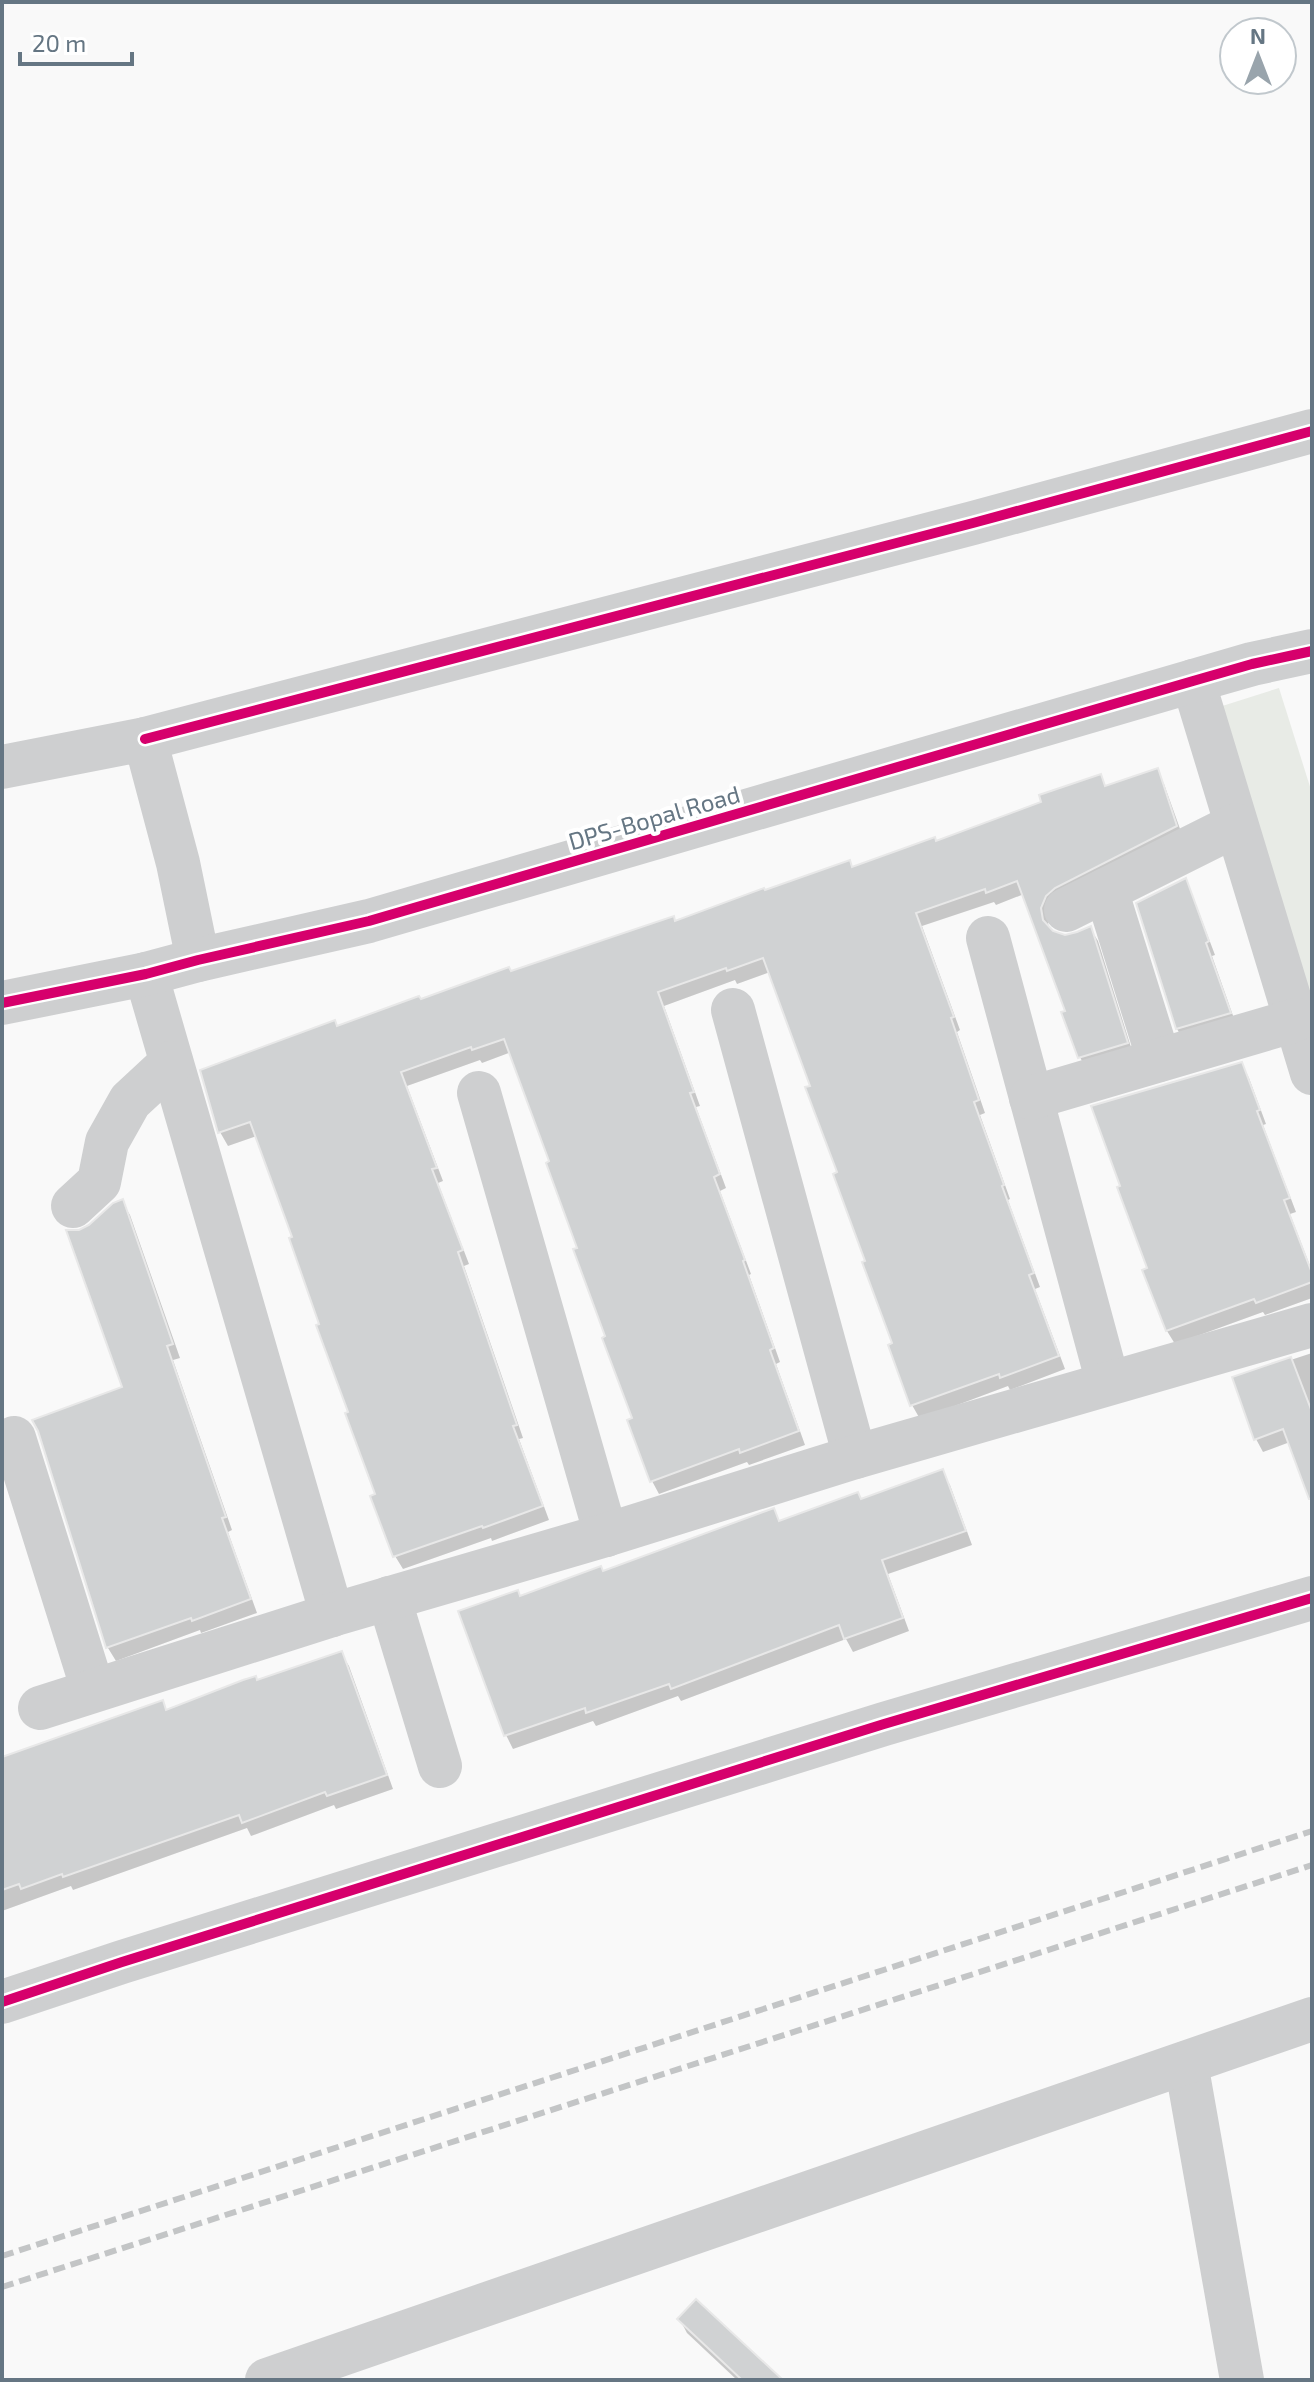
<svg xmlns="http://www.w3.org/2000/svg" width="1314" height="2382" viewBox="0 0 1314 2382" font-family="'Exo 2',sans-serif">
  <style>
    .green { fill: #e8ebe6 }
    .shadow { fill: #0003 }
    .building { fill: #d0d2d3; stroke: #e8e8e8; stroke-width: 2 }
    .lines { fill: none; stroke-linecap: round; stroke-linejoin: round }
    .minor { stroke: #cecfd0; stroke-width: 44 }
    .rail { stroke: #c3c5c6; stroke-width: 6; stroke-dasharray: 12 6; stroke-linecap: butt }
    .cycleway-casing { stroke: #fff; stroke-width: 15 }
    .cycleway { stroke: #d6006c; stroke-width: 10 }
    .labels { text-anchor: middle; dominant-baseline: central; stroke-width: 8; stroke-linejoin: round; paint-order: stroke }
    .street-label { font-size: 24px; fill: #657683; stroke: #fff }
  </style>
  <rect width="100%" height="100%" fill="#f9f9f9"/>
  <polygon class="green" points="1279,688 1312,793 1312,1015 1216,708"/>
  <g class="shadow">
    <polygon points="1157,770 1164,784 1184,840 1053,909 1048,922 1049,930 1065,937 1090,928 1098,941 1134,1057 1087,1071 1080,1057 1067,1012 1024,894 996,905 994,902 922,926 960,1030 957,1032 985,1113 980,1115 1010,1199 1008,1200 1040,1287 1035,1289 1065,1369 1010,1390 1008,1386 920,1419 912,1405 890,1346 894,1344 812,1087 770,972 737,984 735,980 664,1006 700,1106 696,1107 726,1188 720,1191 751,1274 749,1275 780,1362 776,1364 805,1445 749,1465 747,1462 659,1494 652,1481 552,1162 511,1052 482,1063 480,1060 407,1086 443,1181 438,1183 469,1264 464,1266 523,1438 519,1439 549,1520 492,1541 491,1538 403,1569 395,1556 378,1495 295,1238 257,1136 228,1146 220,1132 202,1071 765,893 853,869 936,843 1044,804 1100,776 1106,787"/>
    <polygon points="1185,881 1192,894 1215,955 1212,956 1237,1027 1185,1042 1177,1029"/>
    <polygon points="1242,1064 1249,1078 1266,1124 1263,1125 1296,1212 1290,1214 1312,1271 1312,1298 1265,1315 1263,1312 1175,1344 1167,1331 1145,1271 1150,1269"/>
    <polygon points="122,1202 130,1215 180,1358 173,1360 232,1530 228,1532 257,1613 201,1633 200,1630 116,1661 108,1648 40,1431 125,1389 80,1232"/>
    <polygon points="1312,1353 1312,1502 1290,1442 1263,1452 1256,1439 1235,1378"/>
    <polygon points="942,1472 950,1485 972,1545 888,1574 909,1631 853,1652 846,1639 681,1701 678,1696 596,1726 593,1721 513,1749 506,1735 520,1598 603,1573 773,1511 780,1522 861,1501"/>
    <polygon points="341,1653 349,1666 393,1789 336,1809 334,1805 251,1836 247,1828 73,1890 71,1886 2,1911 2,1759 162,1702 167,1711"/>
    <polygon points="680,2320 778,2380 737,2380 687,2333"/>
  </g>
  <g class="building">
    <polygon points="1158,768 1177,826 1055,888 1046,896 1041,908 1043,920 1053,931 1065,935 1077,932 1091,926 1128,1043 1078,1058 1061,1012 1065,1011 1017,881 986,893 985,889 916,913 954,1017 951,1018 979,1100 974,1102 1004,1185 1002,1186 1034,1273 1029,1275 1059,1356 1000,1378 999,1374 910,1406 888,1345 892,1343 862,1262 865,1261 833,1174 837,1172 805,1087 810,1086 763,958 727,971 726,968 658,992 694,1092 690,1093 720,1174 714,1177 745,1260 743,1261 774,1348 770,1350 799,1431 740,1453 739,1449 650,1482 627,1420 632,1418 602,1338 605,1336 573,1249 577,1248 546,1163 549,1161 504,1039 472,1050 471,1047 401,1072 437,1168 432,1169 463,1250 458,1252 517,1425 513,1426 543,1506 483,1528 482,1526 393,1557 370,1496 375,1494 345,1413 348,1412 316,1325 319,1324 289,1238 292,1237 250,1122 218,1133 200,1070 335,1020 337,1026 419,996 421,999 509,967 511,971 674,916 675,921 764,888 765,890 850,860 852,867 935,837 936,841 1041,802 1039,795 1101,774 1105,786"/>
    <polygon points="1186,878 1209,941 1206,943 1231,1013 1176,1029 1136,903"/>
    <polygon points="1242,1062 1260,1110 1257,1111 1290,1198 1284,1200 1312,1273 1312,1282 1256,1303 1254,1299 1166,1331 1142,1270 1147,1268 1117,1187 1120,1186 1091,1106"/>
    <polygon points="123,1199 173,1344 167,1346 226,1517 222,1518 251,1599 192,1621 191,1618 106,1648 38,1431 32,1420 122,1387 66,1230 79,1230 89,1225 113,1203"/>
    <polygon points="1291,1357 1312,1412 1312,1499 1309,1499 1283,1429 1254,1440 1232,1377"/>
    <polygon points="943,1469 966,1531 882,1560 903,1618 844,1639 839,1625 671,1689 669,1684 586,1713 585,1708 504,1736 458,1611 518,1590 520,1596 601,1566 603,1571 774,1508 779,1521 858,1492 861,1499"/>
    <polygon points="342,1651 387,1775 327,1796 325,1792 242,1823 239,1815 63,1877 62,1874 21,1889 19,1884 2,1890 2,1757 163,1700 166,1710 243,1680 256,1676 257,1680"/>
    <polygon points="696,2299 783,2380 742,2380 677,2319"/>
  </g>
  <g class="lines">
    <g class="minor">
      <polyline points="1193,681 1312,1073"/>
      <polyline points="145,739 973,523 1312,431"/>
      <polyline points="2,767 145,739 178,863 198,960"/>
      <polyline points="1106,890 1159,1060"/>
      <polyline points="1066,910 1236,825"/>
      <polyline points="988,938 1108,1383"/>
      <polyline points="146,974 332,1615"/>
      <polyline points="2,1003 146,974 198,960 369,921 1193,681 1252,664 1312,651"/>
      <polyline points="733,1010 855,1457"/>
      <polyline points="479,1093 606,1535"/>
      <polyline points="1031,1098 1296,1020"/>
      <polyline points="73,1206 99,1182 107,1142 130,1101 171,1063"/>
      <polyline points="14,1438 93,1690"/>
      <polyline points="389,1598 440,1766"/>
      <polyline points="40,1708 332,1615 606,1535 855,1457 1312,1325"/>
      <polyline points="2,2002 122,1962 884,1724 1312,1598"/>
      <polyline points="1186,2063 1242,2380"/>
      <polyline points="267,2380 1312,2019"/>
    </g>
    <g class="rail">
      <polyline points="2,2256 1312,1831"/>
      <polyline points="2,2287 1312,1865"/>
    </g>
    <defs>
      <g id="cycleway">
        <polyline points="145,739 973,523 1312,431"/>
        <polyline points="2,1003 146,974 198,960 369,921 1193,681 1252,664 1312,651"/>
        <polyline points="2,2002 122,1962 884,1724 1312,1598"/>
      </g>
    </defs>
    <use href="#cycleway" class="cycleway-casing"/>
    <use href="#cycleway" class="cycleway"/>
  </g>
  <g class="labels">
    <g class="street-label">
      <text transform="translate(654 817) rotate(-16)">DPS-Bopal Road</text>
    </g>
  </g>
  <rect width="1314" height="2382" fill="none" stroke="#657683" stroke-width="8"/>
  <g transform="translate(1258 56)"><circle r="38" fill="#ffffff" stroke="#c1c8cd" stroke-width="2"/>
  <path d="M0-6L14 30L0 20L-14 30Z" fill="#99a4ac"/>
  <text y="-12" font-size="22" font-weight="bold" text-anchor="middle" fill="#657683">N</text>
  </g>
  <path d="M20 52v12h112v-12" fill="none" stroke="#657683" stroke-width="4"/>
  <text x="32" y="52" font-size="24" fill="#657683" stroke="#ffffff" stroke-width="6" paint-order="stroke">20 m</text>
</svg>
